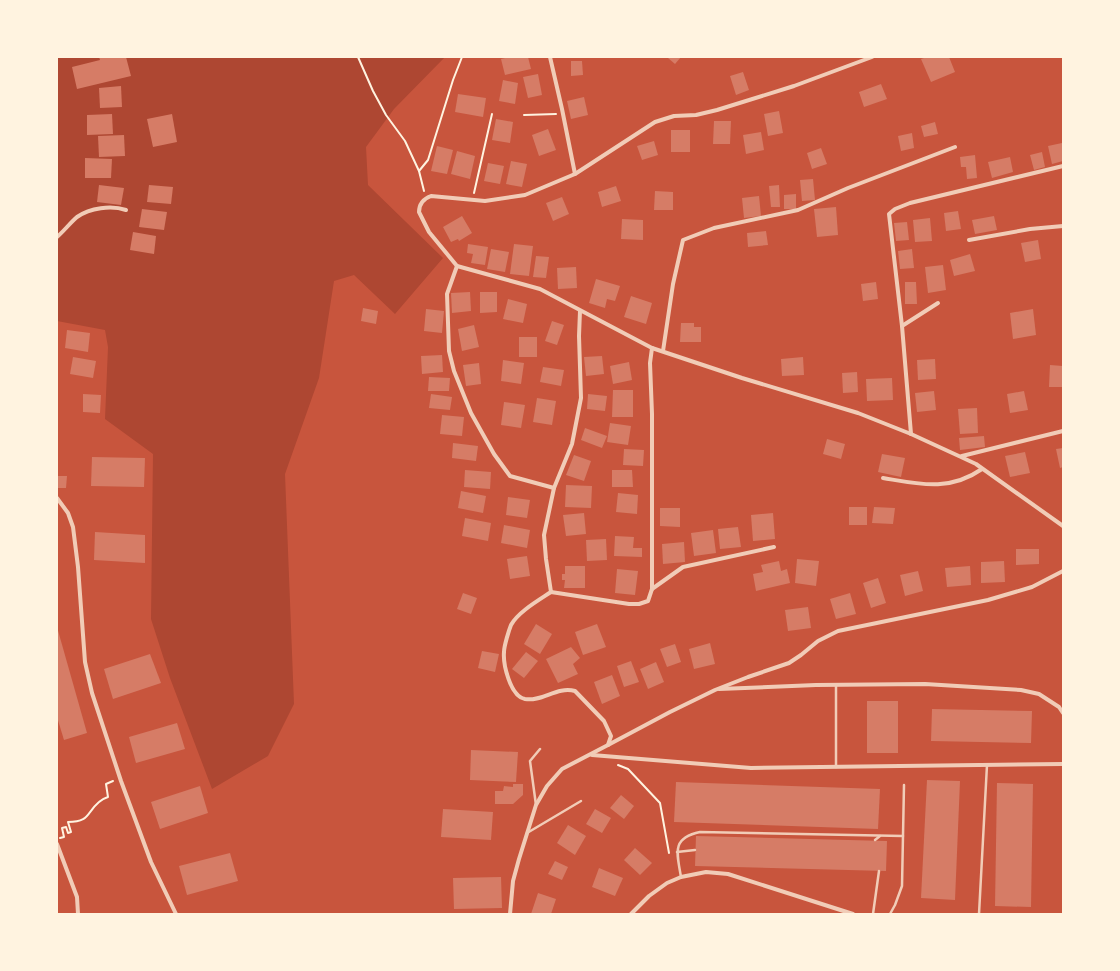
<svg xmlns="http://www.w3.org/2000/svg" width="1120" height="971" viewBox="0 0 1120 971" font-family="'Asap Condensed',sans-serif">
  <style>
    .green { fill: #ae4732 }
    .building { fill: #d67c66 }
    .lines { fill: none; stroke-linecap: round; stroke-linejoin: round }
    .path { stroke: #fff3e0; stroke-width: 2 }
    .service { stroke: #f1ccb7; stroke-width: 2.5 }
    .minor { stroke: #f1ccb7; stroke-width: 4 }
  </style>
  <rect width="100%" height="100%" fill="#c8553d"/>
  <polygon class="green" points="57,57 445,57 394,109 366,147 368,185 443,258 395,314 354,275 334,281 319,378 285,474 294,704 268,756 212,789 170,678 151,619 153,454 105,419 108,347 105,330 57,321"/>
  <g class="building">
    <polygon points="99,57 126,57 131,76 77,89 72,67 100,60"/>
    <polygon points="509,57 528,57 531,69 505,75 501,59"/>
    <polygon points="669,57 681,57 675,64 668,58"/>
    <polygon points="927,57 949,57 955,72 931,82 921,59"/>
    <polygon points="571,61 582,61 583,75 571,76"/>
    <polygon points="743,72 749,90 736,95 730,76"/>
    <polygon points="538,74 542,95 528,98 523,77"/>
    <polygon points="503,80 518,83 515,104 499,101"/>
    <polygon points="881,84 887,99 864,107 859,92"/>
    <polygon points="121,86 122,107 100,108 99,88"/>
    <polygon points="458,94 486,98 483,117 455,112"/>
    <polygon points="584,97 588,115 571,119 567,101"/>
    <polygon points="779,111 783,133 768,136 764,114"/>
    <polygon points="112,114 113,134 87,135 87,115"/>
    <polygon points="172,114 177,142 153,147 147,119"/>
    <polygon points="496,119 513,122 510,143 492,140"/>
    <polygon points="714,121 731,121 730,144 713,144"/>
    <polygon points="935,122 938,134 924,137 921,126"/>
    <polygon points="548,129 556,150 539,156 532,135"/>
    <rect x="671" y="130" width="19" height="22"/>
    <polygon points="761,132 764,150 746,154 743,135"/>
    <polygon points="912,133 914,148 901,151 898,136"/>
    <polygon points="124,135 125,156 99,157 98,136"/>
    <polygon points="654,141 658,155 642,160 637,146"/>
    <polygon points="1062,143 1063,161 1052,164 1048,146"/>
    <polygon points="437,146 453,150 447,174 431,171"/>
    <polygon points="821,148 827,164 812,169 807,153"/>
    <polygon points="457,151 475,156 470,179 451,174"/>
    <polygon points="1042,152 1045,167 1034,170 1030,155"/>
    <polygon points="975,155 977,178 967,179 966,167 961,167 960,157"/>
    <polygon points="1010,157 1013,172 992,178 988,162"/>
    <polygon points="85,158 112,159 111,178 85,178"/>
    <polygon points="511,161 527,164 522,187 506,184"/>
    <polygon points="488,163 504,166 500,184 484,181"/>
    <polygon points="813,179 815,200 802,201 800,180"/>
    <polygon points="99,185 124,188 121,205 97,202"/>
    <polygon points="149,185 173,187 171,204 147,202"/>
    <polygon points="779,185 780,207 771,207 769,186"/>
    <polygon points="616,186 621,201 602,207 598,192"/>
    <polygon points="655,191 673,192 673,210 654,210"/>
    <polygon points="796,194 796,209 784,209 784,195"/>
    <polygon points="759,196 761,216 744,218 742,198"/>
    <polygon points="562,197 569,214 553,221 546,203"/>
    <polygon points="836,207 838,235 817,237 814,209"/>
    <polygon points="142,209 167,212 164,230 139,227"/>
    <polygon points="958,211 961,229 946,231 944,213"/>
    <polygon points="462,216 472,233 459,241 458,239 451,242 443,227"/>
    <polygon points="994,216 997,230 975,234 972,220"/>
    <polygon points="930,218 932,241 915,242 913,220"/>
    <polygon points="622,219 643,220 643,240 621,239"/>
    <polygon points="907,222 909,240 896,241 894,223"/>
    <polygon points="766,231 768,245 748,247 747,233"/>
    <polygon points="133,232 156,236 154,254 130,250"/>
    <polygon points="1038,240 1041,259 1025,262 1021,243"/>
    <polygon points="468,244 488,247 485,265 471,263 473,254 467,253"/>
    <polygon points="514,244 533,246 529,276 510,274"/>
    <polygon points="491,249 509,252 505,272 487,269"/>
    <polygon points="912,249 914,268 900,269 898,251"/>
    <polygon points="970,254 975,271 954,276 950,260"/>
    <polygon points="536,256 549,257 546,278 533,277"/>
    <polygon points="943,265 946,290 928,293 925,267"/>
    <polygon points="576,267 577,288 558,289 557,268"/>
    <polygon points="596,279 620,286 615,301 607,299 605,308 589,303"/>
    <polygon points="876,282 878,299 863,301 861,284"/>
    <polygon points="905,282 916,282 917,304 905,304"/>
    <polygon points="470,292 471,311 452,313 451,293"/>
    <polygon points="480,292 497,292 497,312 480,313"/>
    <polygon points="631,296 652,303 646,324 624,317"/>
    <polygon points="508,299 527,304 523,323 503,319"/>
    <polygon points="363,308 378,311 376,324 361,321"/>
    <polygon points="426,309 444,311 442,333 424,331"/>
    <polygon points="1033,309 1036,335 1013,339 1010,313"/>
    <polygon points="552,321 564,325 557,345 545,341"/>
    <polygon points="681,323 694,323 694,327 701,327 701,342 680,342"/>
    <polygon points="474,325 479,347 462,351 458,329"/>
    <polygon points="67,330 90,333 88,352 65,348"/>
    <rect x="519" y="337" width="18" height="20"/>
    <polygon points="442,355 443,372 422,374 421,356"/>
    <polygon points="602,356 604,374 586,376 584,357"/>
    <polygon points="73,357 96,361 93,378 70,374"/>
    <polygon points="803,357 804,375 782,376 781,359"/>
    <polygon points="935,359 936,379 918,380 917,360"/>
    <polygon points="503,360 524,363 521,384 501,381"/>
    <polygon points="629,362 632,380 613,384 610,366"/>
    <polygon points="479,363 481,384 466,386 463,365"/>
    <polygon points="1050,365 1063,366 1063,387 1049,387"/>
    <polygon points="543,367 564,370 561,386 540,382"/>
    <polygon points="857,372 858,392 843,393 842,373"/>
    <polygon points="429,377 450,378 449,391 428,391"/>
    <polygon points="892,378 893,400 867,401 866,379"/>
    <polygon points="613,390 633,390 633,417 612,417"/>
    <polygon points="934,391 936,410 917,412 915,393"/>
    <polygon points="1024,391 1028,410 1010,413 1007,394"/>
    <polygon points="83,394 101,395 100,413 83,412"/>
    <polygon points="431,394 452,397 450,410 429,408"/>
    <polygon points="588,394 607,396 605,411 587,409"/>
    <polygon points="537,398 556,401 552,425 533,422"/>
    <polygon points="504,402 525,405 521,428 501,425"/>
    <polygon points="977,408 978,433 960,434 958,409"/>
    <polygon points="442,415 464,417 462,436 440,434"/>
    <polygon points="610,423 631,426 628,445 607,442"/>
    <polygon points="585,428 607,436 602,448 581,440"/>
    <polygon points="984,436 985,447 960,450 959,438"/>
    <polygon points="827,439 845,444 841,459 823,454"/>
    <polygon points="453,443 478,446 476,461 452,458"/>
    <polygon points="1063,448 1063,467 1060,468 1056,449"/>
    <polygon points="624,449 644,450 643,466 623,465"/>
    <polygon points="1025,452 1030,473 1010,477 1005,456"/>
    <polygon points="882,454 905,458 901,477 878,472"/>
    <polygon points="574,455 591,461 584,481 566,475"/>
    <polygon points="92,457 145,458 144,487 91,486"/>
    <polygon points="465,470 491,472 490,489 464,487"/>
    <polygon points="612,470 632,470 633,487 612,487"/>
    <polygon points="57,476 67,476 66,488 57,488"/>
    <polygon points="566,485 592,486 591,508 565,507"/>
    <polygon points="461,491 486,496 483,513 458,508"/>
    <polygon points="618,493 638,495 637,514 616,512"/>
    <polygon points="508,497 530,500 527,518 506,515"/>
    <rect x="849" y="507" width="18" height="18"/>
    <polygon points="874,507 895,508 893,524 872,523"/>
    <polygon points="660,508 680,508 680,527 660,526"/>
    <polygon points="584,513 586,534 566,536 563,515"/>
    <polygon points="773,513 775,539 753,541 751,515"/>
    <polygon points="465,518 491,523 488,541 462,536"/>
    <polygon points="504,525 530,530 527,548 501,543"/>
    <polygon points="738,527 741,547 720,549 718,529"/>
    <polygon points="713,530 716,553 694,556 691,533"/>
    <polygon points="95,532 145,535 145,563 94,560"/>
    <polygon points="615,536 634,537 633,548 642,548 642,557 614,556"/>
    <polygon points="606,539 607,560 587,561 586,540"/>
    <polygon points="684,542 685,562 663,564 662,544"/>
    <polygon points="1016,549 1039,549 1039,564 1016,565"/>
    <polygon points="527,556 530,576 510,579 507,559"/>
    <polygon points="797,559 819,561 816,586 795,583"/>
    <polygon points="779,561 781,571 787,569 790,583 756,591 753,574 763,572 761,565"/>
    <polygon points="1004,561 1005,582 981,583 981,562"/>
    <polygon points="565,566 585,566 585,588 564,588 565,580 562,580 562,574 565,574"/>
    <polygon points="970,566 971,585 947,587 945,568"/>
    <polygon points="617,569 638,571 635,595 615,593"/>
    <polygon points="918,571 923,591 905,596 900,575"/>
    <polygon points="878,578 886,603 871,608 863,583"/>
    <polygon points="463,593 477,598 471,614 457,609"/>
    <polygon points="850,593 856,614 836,619 830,599"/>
    <polygon points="808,607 811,628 788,631 785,610"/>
    <polygon points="536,624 552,634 540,654 524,644"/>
    <polygon points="597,624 606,647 583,655 575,632"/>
    <polygon points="57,627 87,733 64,740 57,717"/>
    <polygon points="710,643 715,664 694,669 689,649"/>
    <polygon points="675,644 681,662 667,667 660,649"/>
    <polygon points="571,647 580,658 573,664 578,674 558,683 546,659"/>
    <polygon points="482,651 499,654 495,672 478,668"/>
    <polygon points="526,652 538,661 524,678 512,669"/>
    <polygon points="150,654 161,683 113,699 104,669"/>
    <polygon points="631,661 639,682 624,687 617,666"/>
    <polygon points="656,662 664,682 648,689 640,669"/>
    <polygon points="612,675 620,696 602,704 594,682"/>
    <rect x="867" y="701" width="31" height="52"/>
    <polygon points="932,709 1032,711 1031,743 931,741"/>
    <polygon points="177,723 185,749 136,763 129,737"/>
    <polygon points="471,750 518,752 516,782 470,780"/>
    <polygon points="927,780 960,781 955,900 921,898"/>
    <polygon points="676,782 880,789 878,829 674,822"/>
    <polygon points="997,783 1033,784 1031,907 995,906"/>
    <polygon points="513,784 523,784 523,795 513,804 495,804 495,791 503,791 504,786 513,787"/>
    <polygon points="200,786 208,813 160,829 151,802"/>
    <polygon points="621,795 634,806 624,819 610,808"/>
    <polygon points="443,809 493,812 491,840 441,837"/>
    <polygon points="595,809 611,818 602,833 586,824"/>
    <polygon points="568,825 586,836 575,855 557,843"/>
    <polygon points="696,836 887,841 886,871 695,866"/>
    <polygon points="635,848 652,863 640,875 624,860"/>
    <polygon points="230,853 238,881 187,895 179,866"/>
    <polygon points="555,861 568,867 562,880 548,874"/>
    <polygon points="599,868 623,878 615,896 592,887"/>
    <polygon points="501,877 502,908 454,909 453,878"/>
    <polygon points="538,893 556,899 551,914 531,914"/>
  </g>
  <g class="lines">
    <g class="path">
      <polyline points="358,57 373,91 386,115 405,141 419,171 424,191"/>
      <polyline points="524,115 556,114"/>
      <polyline points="419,171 428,160 453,80 462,57"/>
      <polyline points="474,193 492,114"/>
      <polyline points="618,765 628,769 660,803 669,853"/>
      <path d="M60 838 64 837 62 828 66 827 68 833 71 832 68 822C90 822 86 813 99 802 101 800 105 798 108 797L106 784 113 781"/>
    </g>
    <g class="service">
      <polyline points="836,685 836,767"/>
      <polyline points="536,805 530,761 540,749"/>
      <polyline points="527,833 581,801"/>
      <polyline points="875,840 880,836"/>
      <polyline points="677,852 695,850"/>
      <path d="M681 877C677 853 671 838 700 832L903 836"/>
      <polyline points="873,914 879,871"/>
      <polyline points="890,914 895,905 902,886 904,785"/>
      <polyline points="979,914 987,765"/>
    </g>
    <g class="minor">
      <polyline points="550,57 562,109 575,174"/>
      <path d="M872 57 794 86 717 110 696 115 674 116 655 122 575 174 525 195 485 201 431 196C423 199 419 204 419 212L429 232 457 266 540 289 652 348 742 378 858 413 911 434 961 457 976 464 1063 526"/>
      <path d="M57 237C64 231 70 223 77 217 90 208 111 205 126 210"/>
      <polyline points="969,240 1030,229 1063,226"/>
      <polyline points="457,266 447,294 449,351 454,371 471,413 494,454 510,476 554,488"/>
      <polyline points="902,326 938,303"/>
      <polyline points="663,351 673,284 683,240 714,228 798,210 848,188 955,147"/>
      <polyline points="911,434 902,326 889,214 895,209 910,203 1063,166"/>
      <polyline points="962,456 1063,431"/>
      <path d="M883 478C919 484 949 492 982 469"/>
      <polyline points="57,498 68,513 73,527 78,567 85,662 92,693 121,781 151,862 176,914"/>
      <polyline points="652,589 683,567 774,547"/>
      <polyline points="551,592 629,604 639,604 648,601 652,589 652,414 650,363 652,348"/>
      <polyline points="719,689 816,685 925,684 1021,690 1039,694 1059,707 1063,713"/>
      <polyline points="608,745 670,712 715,690 748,677 789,663 801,655 818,641 838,631 988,600 1032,587 1063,571"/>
      <polyline points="592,755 751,768 1063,764"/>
      <polyline points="57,844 77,897 78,914"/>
      <path d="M510 914 513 881 519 859 536 805 547 786 562 769 608 745 611 736 604 721 575 691C557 686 542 702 525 699 510 696 503 664 504 652 504 646 509 630 511 625 518 612 539 600 551 592L546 559 544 535 554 488 572 444 581 398 579 336 580 311"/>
      <polyline points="631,914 649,896 667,883 681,877 706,872 728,874 853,914"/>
    </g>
  </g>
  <rect width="1120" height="971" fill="none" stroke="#fff3e0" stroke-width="116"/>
</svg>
